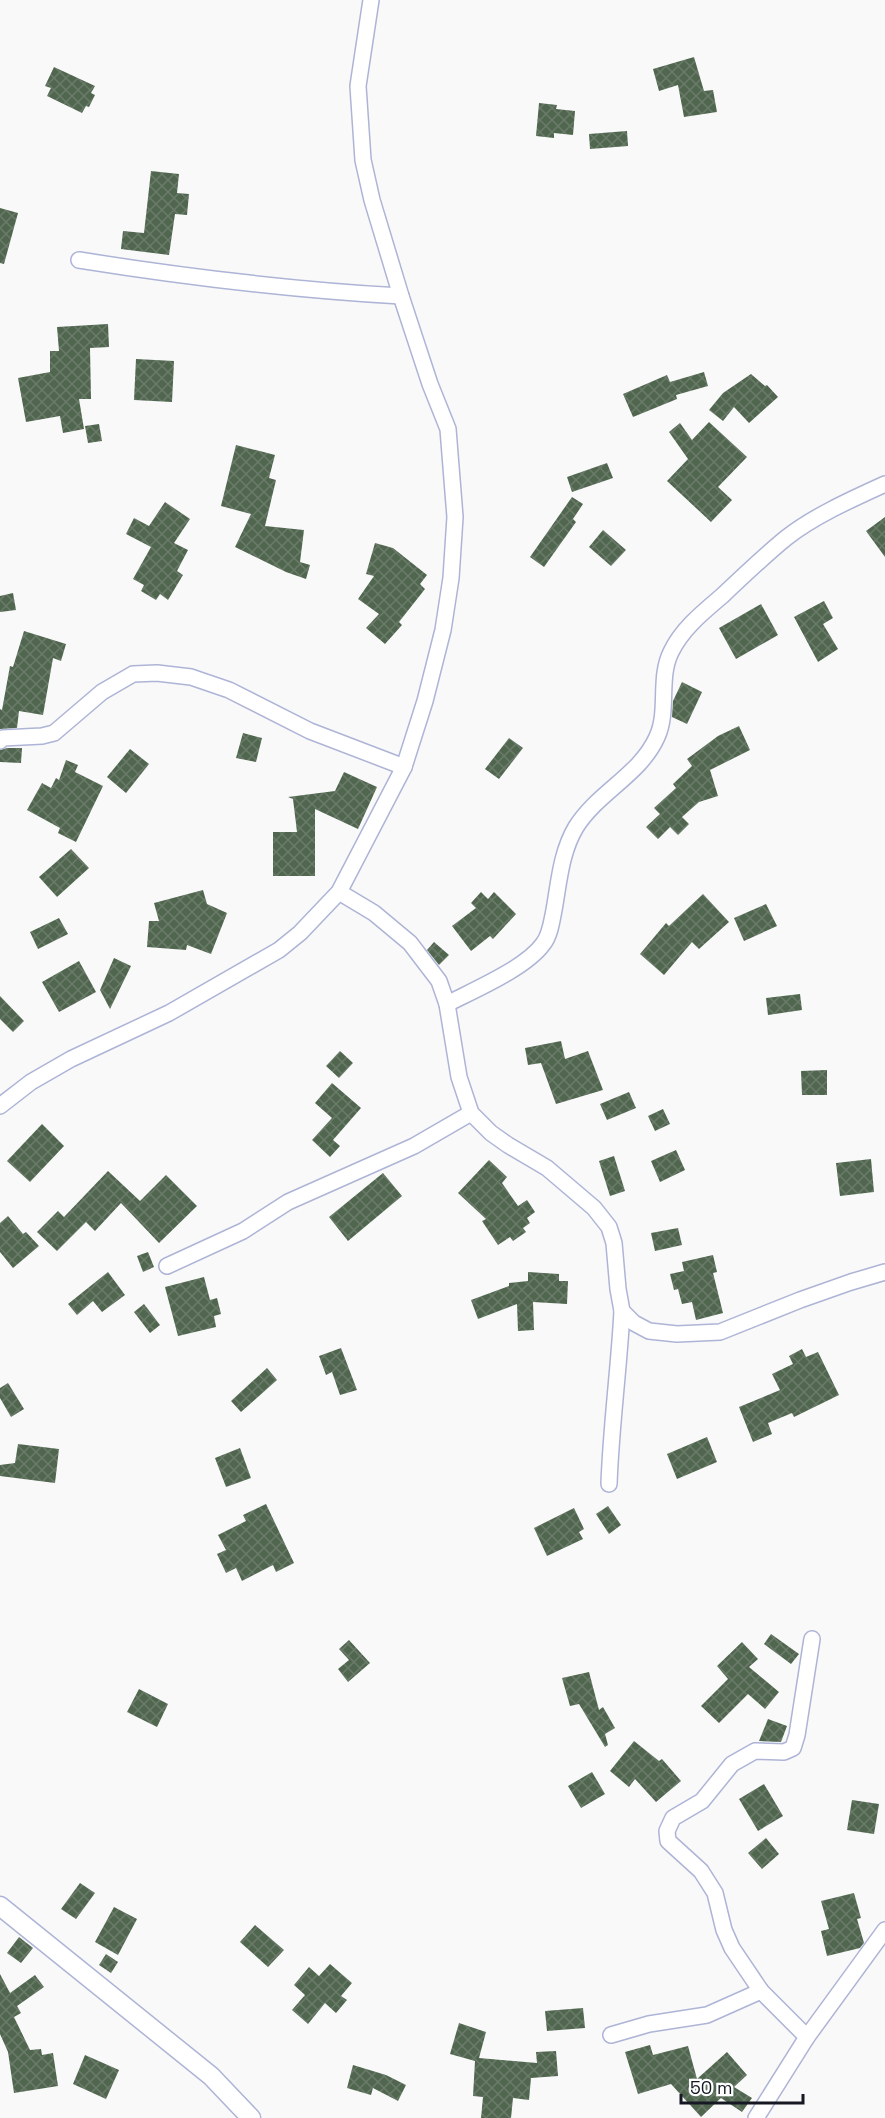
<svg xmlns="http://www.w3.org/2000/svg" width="885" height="2118" viewBox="0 0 885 2118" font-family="'Space Grotesk',sans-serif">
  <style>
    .building { fill: url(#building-cross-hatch) }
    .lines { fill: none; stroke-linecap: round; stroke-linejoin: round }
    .minor-casing { stroke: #aeb4d6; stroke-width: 18 }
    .tertiary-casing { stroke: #aeb4d6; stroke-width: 21 }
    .minor { stroke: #fff; stroke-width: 15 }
    .tertiary { stroke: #fff; stroke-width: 18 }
  </style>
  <defs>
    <pattern id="building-cross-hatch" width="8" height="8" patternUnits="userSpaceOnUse" patternTransform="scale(1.5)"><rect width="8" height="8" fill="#50664f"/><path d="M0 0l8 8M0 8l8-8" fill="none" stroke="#6a7b6a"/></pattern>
  </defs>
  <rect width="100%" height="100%" fill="#f9f9f9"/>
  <g class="building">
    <polygon points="694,57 704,91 713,90 717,112 684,117 678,85 659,91 653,69"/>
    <polygon points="54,67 95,86 91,93 95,95 89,107 86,106 82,113 47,96 51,88 45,86"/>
    <polygon points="539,103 557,105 556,109 575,111 573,135 554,133 554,138 536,136"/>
    <polygon points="627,131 628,146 590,149 589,134"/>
    <polygon points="151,171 179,174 177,193 189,194 187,215 175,214 169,255 121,249 123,231 144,233"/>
    <polygon points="0,208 18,213 4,264 0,263"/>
    <polygon points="108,324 109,347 90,348 91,399 79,399 84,429 63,433 60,416 26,422 18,378 50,372 50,351 59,351 57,327"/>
    <polygon points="136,359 174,361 172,402 134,400"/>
    <polygon points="704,372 708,386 676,395 677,399 633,417 623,394 667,375 670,382"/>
    <polygon points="751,374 765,386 767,385 778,397 749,423 734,407 723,421 709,410 723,393"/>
    <polygon points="709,422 747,457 718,487 732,500 711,522 667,481 688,459 669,432 680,423 692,440"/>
    <polygon points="99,424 102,441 88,443 85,426"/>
    <polygon points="236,445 275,455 269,478 276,480 265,526 304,530 300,562 310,565 306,579 286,572 235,547 251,514 221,506"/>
    <polygon points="607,463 613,478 572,492 567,477"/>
    <polygon points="572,497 583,504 573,519 576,522 544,567 530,557"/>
    <polygon points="165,502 190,519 174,543 188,550 177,571 183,575 168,600 160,594 156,600 141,591 144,585 133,579 151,547 126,534 134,518 149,526"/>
    <polygon points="885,517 885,557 866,531"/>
    <polygon points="603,530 626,550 611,566 589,547"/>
    <polygon points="375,543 393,548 427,575 420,584 425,589 399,622 402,625 385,644 366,628 379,614 358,599 374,576 366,574"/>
    <polygon points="13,593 16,610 0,612 0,596"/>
    <polygon points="824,601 833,618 823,624 838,649 818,662 794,617"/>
    <polygon points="761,604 778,635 736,659 719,628"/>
    <polygon points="24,631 66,644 61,661 53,658 43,715 19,711 17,728 0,729 0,709 2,710 10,666 13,667"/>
    <polygon points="682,682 702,692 687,724 672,717 673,701"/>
    <polygon points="739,726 750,750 710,770 718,796 699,802 682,817 689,824 678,835 670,827 658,839 646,827 660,814 654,808 676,788 673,784 692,766 687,759 718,736"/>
    <polygon points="243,733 262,738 256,762 236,758"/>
    <polygon points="509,738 523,748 499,779 485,769"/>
    <polygon points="7,748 22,748 21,763 0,762 0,750"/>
    <polygon points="130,749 149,764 126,793 107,777"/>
    <polygon points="66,760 78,765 75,772 103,786 76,842 58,833 60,828 27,810 42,783 51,788 56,778 59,780"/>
    <polygon points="344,772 377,787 358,829 315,809 315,876 273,876 273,832 297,832 293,799 288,797 335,791"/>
    <polygon points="71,849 89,868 57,897 39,877"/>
    <polygon points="203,890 207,904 227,913 211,954 187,945 186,950 147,947 149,921 159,921 154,903"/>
    <polygon points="481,892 488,899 494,892 516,914 493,939 490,936 471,951 452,926 476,908 471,903"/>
    <polygon points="703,894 729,922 699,949 692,942 664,975 640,954 666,923 669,926"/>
    <polygon points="766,904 777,926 744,941 734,918"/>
    <polygon points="59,918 68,934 38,949 30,932"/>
    <polygon points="434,942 449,955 439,965 427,950"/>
    <polygon points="114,958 131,966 110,1009 100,990"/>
    <polygon points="79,961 96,992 59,1012 42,982"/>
    <polygon points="800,994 802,1010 768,1015 766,998"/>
    <polygon points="0,996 24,1021 13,1032 0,1019"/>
    <polygon points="561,1041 565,1059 588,1051 603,1090 556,1104 541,1063 528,1065 525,1048"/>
    <polygon points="340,1051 353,1063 339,1078 326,1066"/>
    <polygon points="827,1070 827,1095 802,1095 801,1071"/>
    <polygon points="332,1083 361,1108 333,1140 340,1146 330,1157 312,1140 332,1118 315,1103"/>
    <polygon points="629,1092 636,1108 607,1120 600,1104"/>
    <polygon points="663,1109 670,1124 655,1131 648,1116"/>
    <polygon points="42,1124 64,1146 30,1182 7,1161"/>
    <polygon points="676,1150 685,1170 660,1182 651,1161"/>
    <polygon points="614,1156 625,1191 610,1196 599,1161"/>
    <polygon points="871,1159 874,1192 840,1196 836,1163"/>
    <polygon points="489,1160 507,1177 502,1183 518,1206 527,1200 535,1212 527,1218 530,1223 523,1228 526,1232 513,1241 510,1237 498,1245 482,1221 486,1219 458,1193"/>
    <polygon points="108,1171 140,1201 166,1175 197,1206 159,1243 121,1203 95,1231 86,1222 57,1251 37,1232 58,1211 64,1217"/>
    <polygon points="383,1173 402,1196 348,1241 329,1217"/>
    <polygon points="8,1216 23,1234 26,1232 39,1246 13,1268 0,1252 0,1223"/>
    <polygon points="678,1228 682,1245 655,1251 651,1233"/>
    <polygon points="148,1252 154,1267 143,1272 137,1256"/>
    <polygon points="713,1255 717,1272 713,1273 723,1313 696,1320 692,1302 682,1304 678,1289 674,1290 670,1274 684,1271 682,1262"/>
    <polygon points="108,1272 125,1295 102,1312 93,1301 77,1315 68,1304"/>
    <polygon points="528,1272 559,1274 559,1281 568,1281 567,1304 533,1302 534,1330 518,1331 517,1304 478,1319 471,1300 509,1286 509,1283 528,1281"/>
    <polygon points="204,1277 210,1300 217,1298 221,1314 214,1316 216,1327 178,1336 165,1287"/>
    <polygon points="144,1304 160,1325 150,1333 134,1312"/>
    <polygon points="341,1348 357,1390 340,1395 332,1372 326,1375 319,1356"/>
    <polygon points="802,1349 806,1357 818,1352 839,1395 794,1417 792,1413 768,1423 772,1434 753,1442 739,1407 780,1390 772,1374 793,1364 789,1356"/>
    <polygon points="267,1368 277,1380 241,1412 231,1401"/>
    <polygon points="8,1383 24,1409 11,1417 0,1398 0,1388"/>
    <polygon points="707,1437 717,1462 677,1479 667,1454"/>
    <polygon points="18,1444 59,1449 55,1483 0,1476 0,1465 15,1463"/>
    <polygon points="240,1448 251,1478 226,1487 215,1458"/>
    <polygon points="266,1504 294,1563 276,1572 273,1565 242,1581 236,1568 226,1573 217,1554 226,1550 218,1535 246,1521 243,1515"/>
    <polygon points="608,1506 621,1525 609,1534 596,1514"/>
    <polygon points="574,1508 584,1529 579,1532 583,1539 547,1556 534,1528"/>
    <polygon points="771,1634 799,1654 791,1664 764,1644"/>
    <polygon points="349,1640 370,1663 348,1682 338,1669 349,1660 339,1649"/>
    <polygon points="742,1642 758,1659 749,1667 779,1692 765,1709 748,1694 719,1723 701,1706 728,1679 717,1666"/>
    <polygon points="589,1672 599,1710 603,1707 615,1728 605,1734 608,1745 605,1747 579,1704 570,1706 562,1678"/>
    <polygon points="139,1689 168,1704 157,1727 127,1712"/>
    <polygon points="768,1719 787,1726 781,1742 759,1741"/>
    <polygon points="634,1741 659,1761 662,1759 681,1781 656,1802 635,1779 629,1787 610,1771"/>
    <polygon points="592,1772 605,1794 581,1808 568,1786"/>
    <polygon points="764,1784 783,1816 758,1831 739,1799"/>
    <polygon points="852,1800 879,1804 874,1834 847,1830"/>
    <polygon points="766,1838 779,1854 762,1869 748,1853"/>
    <polygon points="80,1883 95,1893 76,1919 61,1909"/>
    <polygon points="854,1893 861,1918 857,1919 864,1943 860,1948 827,1956 821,1931 829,1929 821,1901"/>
    <polygon points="114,1907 137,1919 118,1955 95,1942"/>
    <polygon points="255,1925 284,1950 268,1967 240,1942"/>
    <polygon points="19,1937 33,1948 21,1963 7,1953"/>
    <polygon points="106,1954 118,1962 111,1973 99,1965"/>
    <polygon points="330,1964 352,1983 341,1996 347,2000 336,2013 325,2003 308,2024 292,2010 305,1995 294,1985 309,1967 319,1976"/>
    <polygon points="0,1974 10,1993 35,1975 44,1987 17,2006 21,2013 14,2017 30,2050 41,2049 42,2055 53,2053 58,2086 14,2093 8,2052 0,2034"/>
    <polygon points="583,2008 585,2028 547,2031 545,2011"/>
    <polygon points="459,2023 486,2032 479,2058 537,2063 536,2052 556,2051 558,2076 531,2078 529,2100 513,2098 511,2118 481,2118 483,2097 473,2096 475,2061 450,2054"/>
    <polygon points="650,2045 653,2055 688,2046 697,2079 727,2052 747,2075 734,2087 752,2098 742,2112 721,2098 701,2117 671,2084 638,2094 625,2052"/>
    <polygon points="85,2055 119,2070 106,2099 73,2084"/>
    <polygon points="353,2065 386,2075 406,2085 398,2101 373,2088 371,2095 347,2088"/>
  </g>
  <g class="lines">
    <defs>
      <g id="minor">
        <path d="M79 260C186 277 293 290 401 296"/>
        <polyline points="0,741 3,738 42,736 54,733 102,692 133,674 157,673 191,677 229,690 310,731 404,767"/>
        <polyline points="339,892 374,913 410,943 439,981 447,1004 459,1077 471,1113 491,1133 508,1145 547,1168 594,1208 609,1227 614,1243 618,1289 622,1311 634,1323 649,1331 677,1334 720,1332 800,1300 851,1282 885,1272"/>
        <path d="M447 1004C474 990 526 968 543 944 550 936 552 920 554 910 559 882 561 852 576 827 598 792 640 775 657 737 669 711 658 678 671 652 682 629 702 613 722 596 743 576 764 556 786 538 814 516 852 499 885 484"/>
        <polyline points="0,1106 31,1082 71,1059 169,1013 279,950 300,933 339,892 404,767 425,701 443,630 451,578 455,517 448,429 430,384 401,296 372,200 363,160 358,86 371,0"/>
        <polyline points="167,1266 243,1231 288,1202 414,1146 471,1113"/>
        <path d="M609 1484C611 1426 619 1369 622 1311"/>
        <polyline points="611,2035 649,2024 707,2015 761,1991"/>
        <polyline points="807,2037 761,1991 732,1948 724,1930 715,1893 701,1871 668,1841 667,1831 673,1818 702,1801 732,1764 755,1751 784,1752 793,1748 797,1735 812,1639"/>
        <polyline points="756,2118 807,2037 885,1930"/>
      </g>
      <polyline id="tertiary" points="0,1906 211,2076 251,2118"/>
    </defs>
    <use href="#minor" class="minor-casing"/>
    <use href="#tertiary" class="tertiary-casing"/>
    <use href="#minor" class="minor"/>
    <use href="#tertiary" class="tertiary"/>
  </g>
  <path d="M681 2094v9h122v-9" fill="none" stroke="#161824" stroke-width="3"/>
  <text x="690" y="2094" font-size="18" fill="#161824" stroke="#ffffff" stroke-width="4.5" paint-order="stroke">50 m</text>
</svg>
